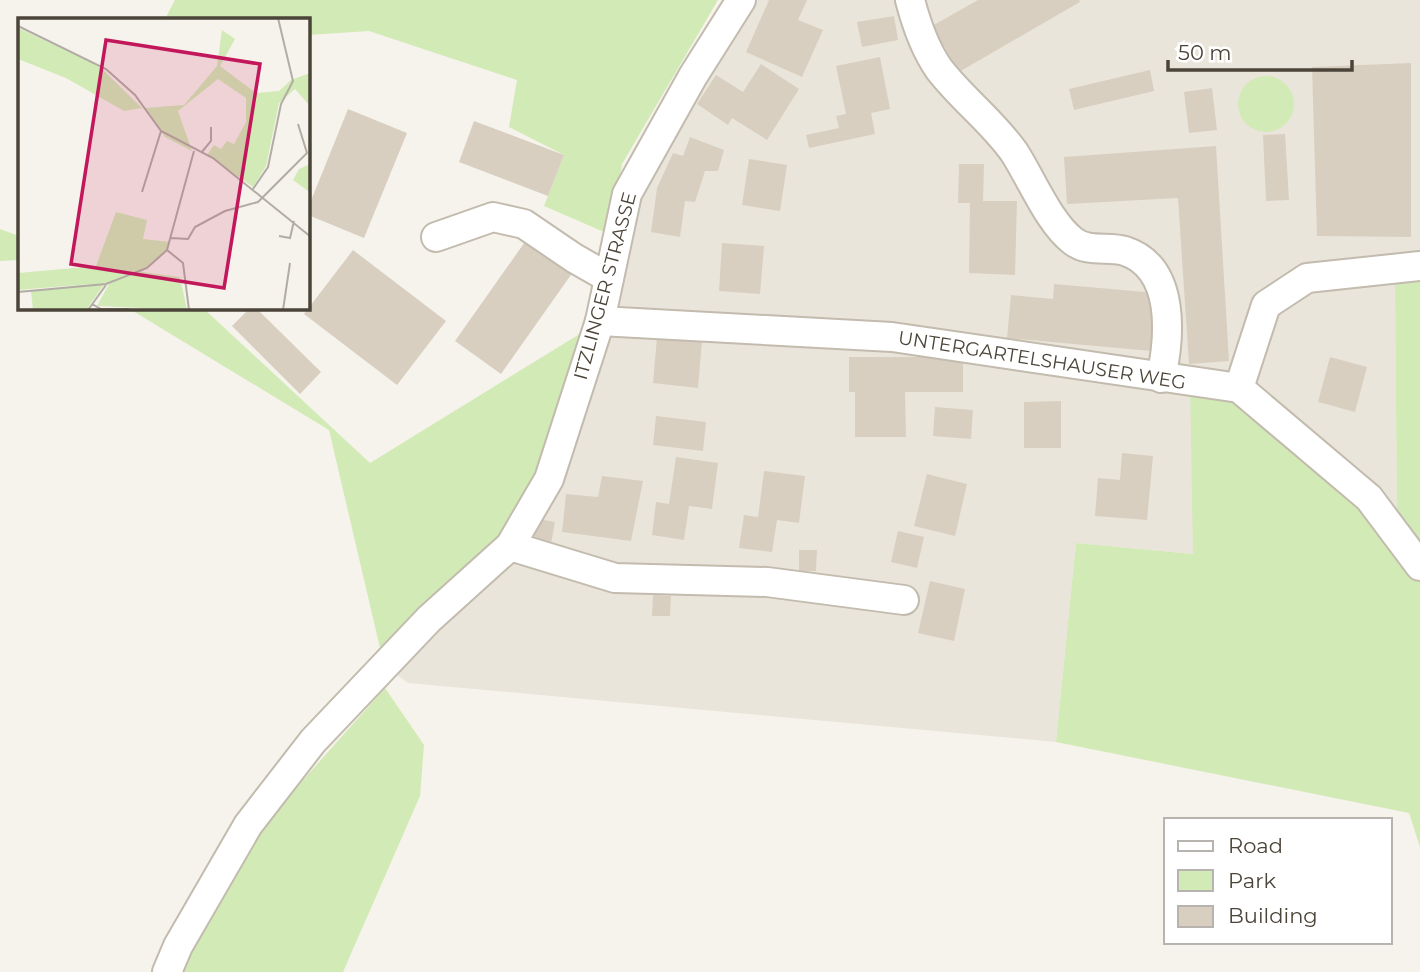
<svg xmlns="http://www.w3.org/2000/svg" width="1420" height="972" viewBox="0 0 1420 972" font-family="Montserrat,sans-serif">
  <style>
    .residential { fill: #eae5da }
    .green { fill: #d2eab5 }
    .building { fill: #d8cfc1 }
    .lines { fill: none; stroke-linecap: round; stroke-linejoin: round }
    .minor-casing { stroke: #c2bbae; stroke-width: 32 }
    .minor { stroke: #fff; stroke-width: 28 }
    .labels { text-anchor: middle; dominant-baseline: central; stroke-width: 5; stroke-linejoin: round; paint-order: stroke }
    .street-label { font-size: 19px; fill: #4b4439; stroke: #fff }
    .inset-road { fill: none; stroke: #b2ada4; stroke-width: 2 }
    .view { fill: #c2185b; fill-opacity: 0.15; stroke: #c2185b; stroke-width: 3.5 }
    .inset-edge { fill: none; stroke: #4b4439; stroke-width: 3.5 }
  </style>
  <rect width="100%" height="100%" fill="#f6f3ec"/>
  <polygon class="residential" points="750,0 1420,0 1420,258 1395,266 1397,522 1193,554 1076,543 1056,742 408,683 384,665 542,513 638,194"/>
  <g class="green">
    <polygon points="175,0 718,0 622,164 611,235 544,206 564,155 509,127 517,80 369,31 308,35 308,19 165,19"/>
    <circle cx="1266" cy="104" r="28"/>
    <polygon points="0,229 19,236 19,260 0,261"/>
    <polygon points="1420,276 1420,556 1397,522 1395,283"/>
    <polygon points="128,308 203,308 370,463 591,327 542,514 384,665 329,430"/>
    <polygon points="1190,382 1239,388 1420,566 1420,847 1409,813 1056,742 1076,543 1193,554"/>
    <polygon points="385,688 424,745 420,796 343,972 177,972 263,825"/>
  </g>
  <g class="building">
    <polygon points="769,0 807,0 798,20 823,30 802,77 746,52"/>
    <polygon points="978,0 1079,0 1080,2 959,72 932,26"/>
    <polygon points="894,16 898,40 862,47 857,22"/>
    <polygon points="880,57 890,109 871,113 875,134 809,148 806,135 839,128 836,116 846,114 836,66"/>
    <polygon points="1411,63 1411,237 1317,236 1312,67"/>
    <polygon points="761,64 799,89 767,140 732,118 728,125 697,104 716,75 743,92"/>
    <polygon points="1150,70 1154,91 1074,110 1069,89"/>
    <polygon points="1212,88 1217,130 1189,133 1184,92"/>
    <polygon points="348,109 407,133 364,238 308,215 308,208"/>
    <polygon points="474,121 564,155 548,196 459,162"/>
    <polygon points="1285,134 1289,200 1266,201 1263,135"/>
    <polygon points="690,137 724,150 718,171 705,171 695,202 685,201 680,237 651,232 657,188 673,153 683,156"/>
    <polygon points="1216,146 1229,361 1189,364 1178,198 1067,204 1064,157"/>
    <polygon points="749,159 787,165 780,211 742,205"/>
    <polygon points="959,164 984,164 983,201 1017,201 1015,275 969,273 970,203 958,203"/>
    <polygon points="527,239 573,272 501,374 455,341"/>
    <polygon points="722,243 764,246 760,294 719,291"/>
    <polygon points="353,250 446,321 397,385 304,314"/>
    <polygon points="1054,284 1156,293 1151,351 1007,338 1011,295 1053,299"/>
    <polygon points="250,308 256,308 321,372 300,394 232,326"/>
    <polygon points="657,337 702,341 698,388 653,383"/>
    <polygon points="849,357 963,357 963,392 905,392 906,437 855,437 855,392 849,392"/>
    <polygon points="1330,357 1367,367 1355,412 1318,402"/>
    <polygon points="1061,401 1061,448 1024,448 1024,402"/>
    <polygon points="935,407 973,410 971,439 933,436"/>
    <polygon points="656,416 706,422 703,451 653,445"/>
    <polygon points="1122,453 1153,456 1147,520 1095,516 1098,478 1120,480"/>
    <polygon points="676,457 718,463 712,509 689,506 684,540 652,535 656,502 669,504"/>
    <polygon points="764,471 805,476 799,523 777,520 772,552 739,548 744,515 758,517"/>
    <polygon points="927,474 967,484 955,536 914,526"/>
    <polygon points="602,476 643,481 631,541 562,532 566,494 598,497"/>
    <polygon points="538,519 555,522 551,543 534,539"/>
    <polygon points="898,531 924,537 917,568 891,562"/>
    <polygon points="799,550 817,550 816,571 799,571"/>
    <polygon points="930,581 965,589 954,641 918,633"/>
    <polygon points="653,595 671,596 670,616 652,616"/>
  </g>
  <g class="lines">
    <defs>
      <g id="minor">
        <path d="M910 0C916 23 925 49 939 69 961 98 993 122 1014 152 1031 178 1049 223 1073 241 1088 253 1108 246 1125 251 1176 268 1170 337 1161 378"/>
        <polyline points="436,237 493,217 524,224 574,258 609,278"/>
        <polyline points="600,321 892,337 1239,388 1369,498 1420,566"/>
        <polyline points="1239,388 1266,305 1307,278 1420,266"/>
        <polyline points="510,546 615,578 767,582 904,600"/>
        <polyline points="167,972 178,946 248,825 313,741 429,619 510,546 549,479 600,321 627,194 693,76 741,0"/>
      </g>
    </defs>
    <use href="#minor" class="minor-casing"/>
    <use href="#minor" class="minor"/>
  </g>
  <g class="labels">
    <g class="street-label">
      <text transform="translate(605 286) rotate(-75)">ITZLINGER STRASSE</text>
      <text transform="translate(1042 360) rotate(9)">UNTERGARTELSHAUSER WEG</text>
    </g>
  </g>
  <g transform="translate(18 18)">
    <rect width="292" height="292" fill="#f6f3ec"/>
    <path d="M0 10 81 48 124 90 106 93 48 60 0 41ZM204 12 217 21 202 48 238 75 261 73 273 62 292 55V88L277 71 261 85 248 148 235 169 189 137 196 127 203 131 209 123 216 126 228 104V80L200 61 160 93 174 133 147 119 127 90 166 87 199 48ZM292 146V172L290 173 275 162 281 151ZM98 194 129 202 125 221 152 224 149 232 124 254 162 259 169 292 79 288 91 266 113 258 85 268 68 292H15L13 273 72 266 0 272V255L78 248Z" fill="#d2eab5"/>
    <path class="inset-road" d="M0 8 88 51 117 77 143 113 195 140 293 219M183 135 193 123V109M235 171 250 149 263 86 275 63 260 0M124 174 143 113M261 218 272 220 276 203M153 220 170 221 177 209 207 193 240 184 289 135 280 106M149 232 165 245 171 292M0 274 88 266 129 250 149 232 176 133M74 286 83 291H111M70 292 88 267M265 292 272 245"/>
    <path class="view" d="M88 22 242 46 206 270 53 246Z"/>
    <rect width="292" height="292" class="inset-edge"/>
  </g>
  <rect x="1164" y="818" width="228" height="126" fill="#ffffff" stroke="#b7b4b0" stroke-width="2"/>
  <rect x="1178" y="841" width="35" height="10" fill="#ffffff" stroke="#b7b4b0" stroke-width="2"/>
  <text x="1228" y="853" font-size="21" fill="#4b4439">Road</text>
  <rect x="1178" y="870" width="35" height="21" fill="#d2eab5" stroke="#b7b4b0" stroke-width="2"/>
  <text x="1228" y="888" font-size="21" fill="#4b4439">Park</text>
  <rect x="1178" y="906" width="35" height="21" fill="#d8cfc1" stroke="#b7b4b0" stroke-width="2"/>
  <text x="1228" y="923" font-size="21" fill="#4b4439">Building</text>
  <path d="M1168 60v10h184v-10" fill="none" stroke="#4b4439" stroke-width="3.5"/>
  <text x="1178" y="60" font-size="21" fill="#4b4439" stroke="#ffffff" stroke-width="5" paint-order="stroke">50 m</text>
</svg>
